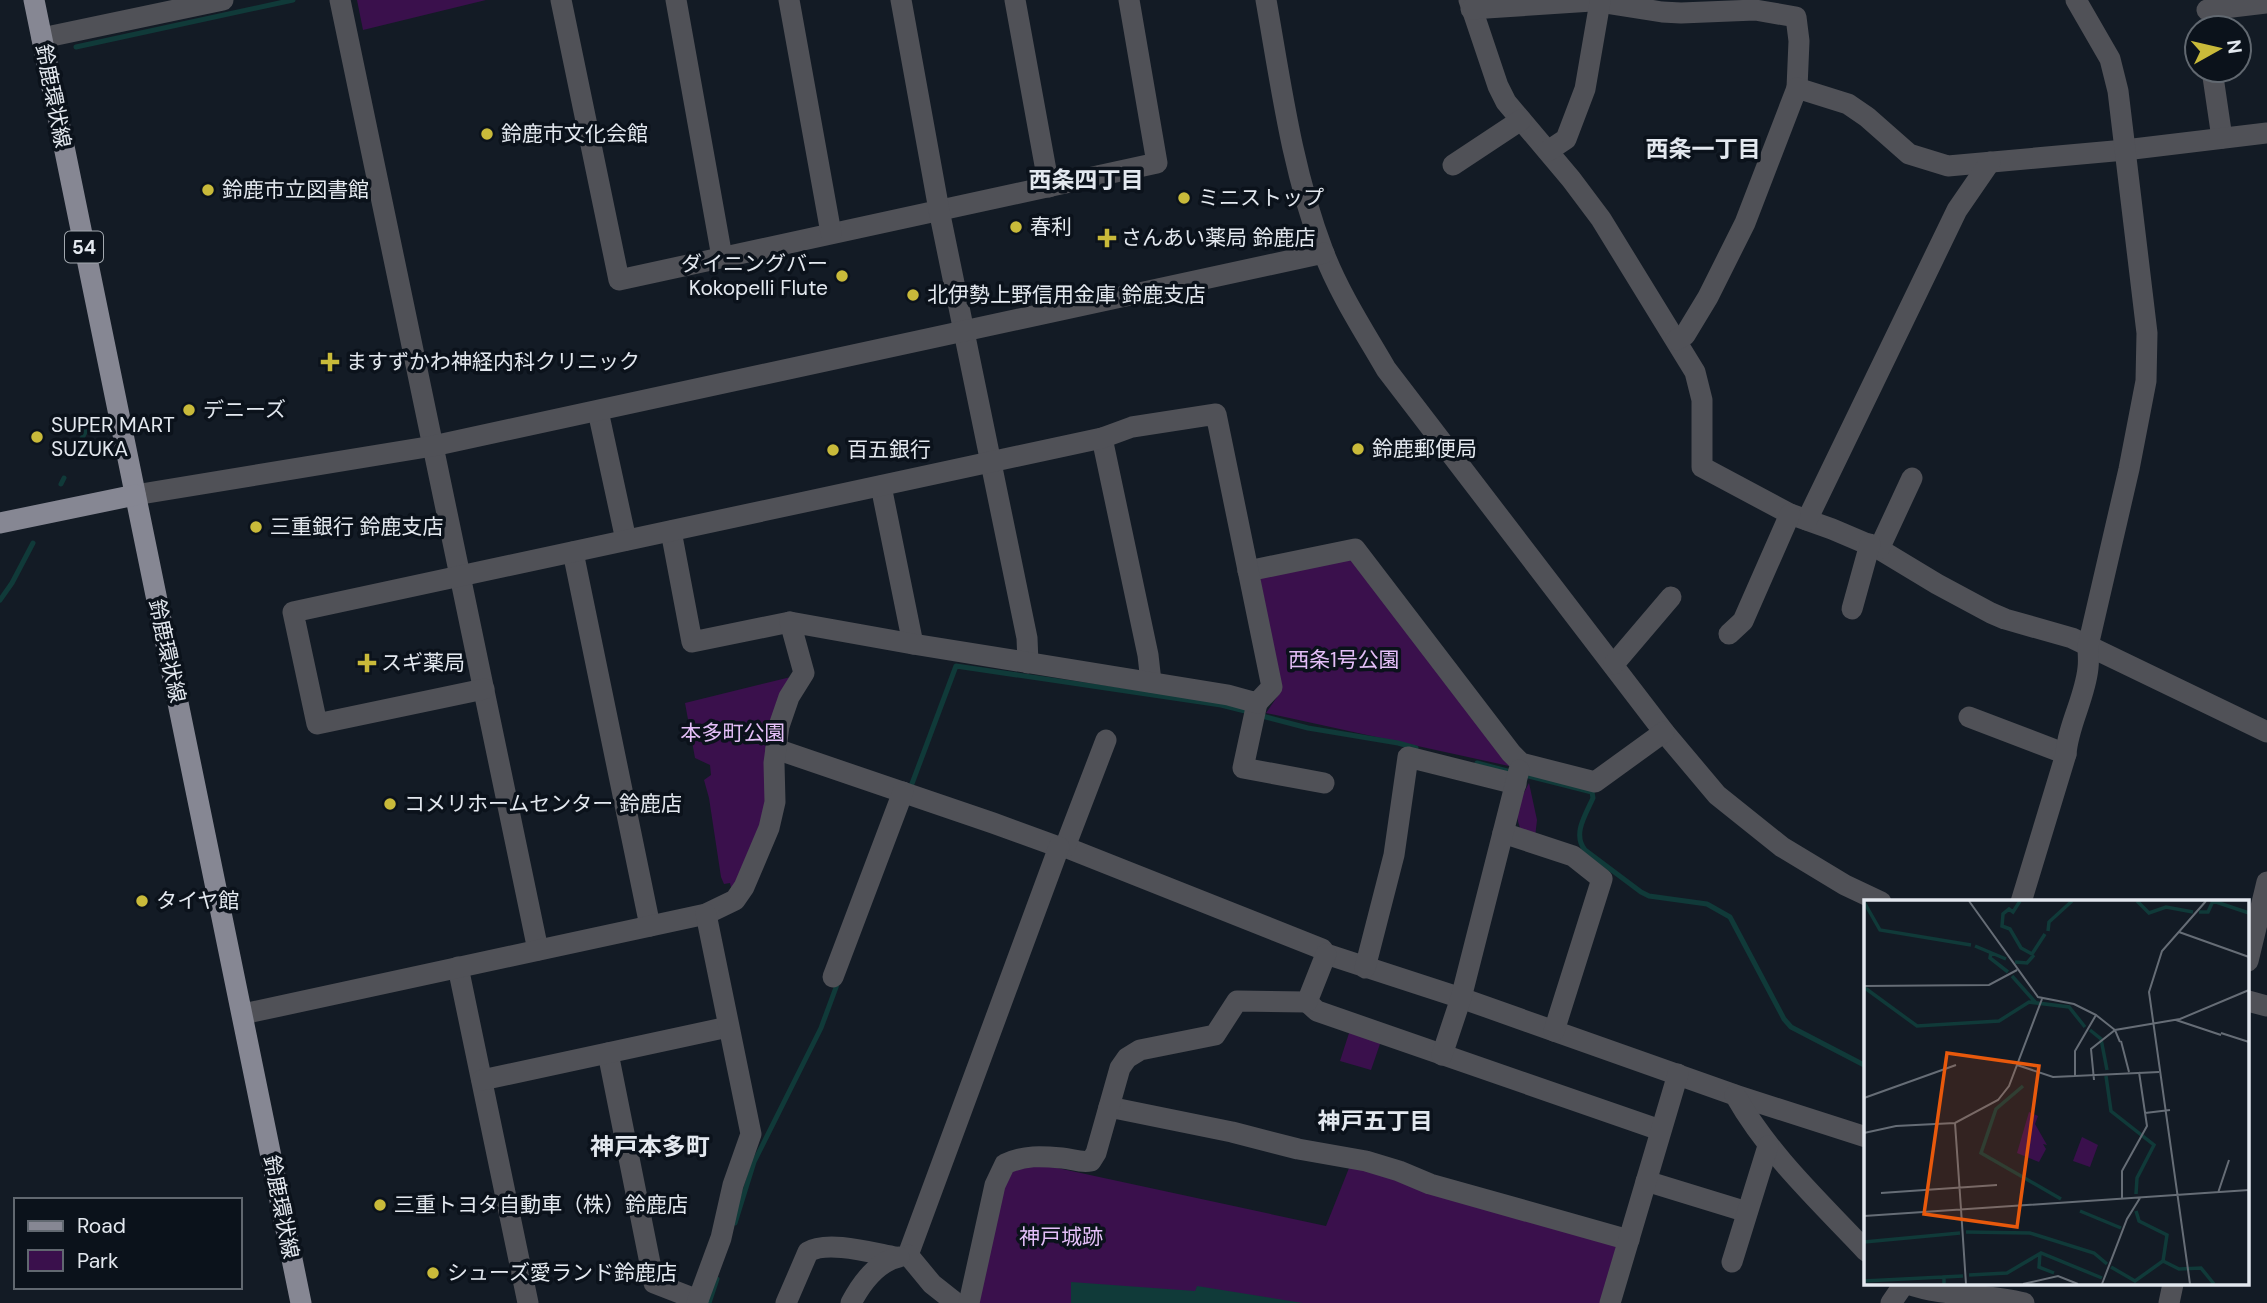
<svg xmlns="http://www.w3.org/2000/svg" width="2267" height="1303" viewBox="0 0 2267 1303" font-family="'DM Sans','Noto Sans JP',sans-serif">
  <style>
    .green { fill: #3a104c }
    .water { fill: #103a39 }
    .lines { fill: none; stroke-linecap: round; stroke-linejoin: round }
    .stream { stroke: #103a39; stroke-width: 5 }
    .minor { stroke: #505157; stroke-width: 21 }
    .major { stroke: #868793; stroke-width: 21 }
    .poi-dot { fill: #c9ba3a; stroke: #0b121b; stroke-width: 2.5 }
    .labels { text-anchor: middle; dominant-baseline: central; stroke-width: 7; stroke-linejoin: round; paint-order: stroke }
    .shield { fill: #0b121b; stroke: #a2a8af; stroke-width: 2 }
    .shield-label { font-size: 19px; font-weight: bold; fill: #e3e8ef }
    .street-label { font-size: 21px; fill: #e3e8ef; stroke: #0b121b }
    .poi-label { font-size: 21px; fill: #e3e8ef; stroke: #0b121b; text-anchor: start }
    .park-label { font-size: 21px; fill: #e4bff8; stroke: #0b121b }
    .neighbourhood-label { font-size: 23px; font-weight: bold; fill: #e3e8ef; stroke: #0b121b }
    .quarter-label { font-size: 24px; font-weight: bold; fill: #e3e8ef; stroke: #0b121b }
    .inset-river { fill: none; stroke: #103a39; stroke-width: 3.5 }
    .inset-road { fill: none; stroke: #666d76; stroke-width: 2 }
    .view { fill: #e8590c; fill-opacity: 0.15; stroke: #e8590c; stroke-width: 3.5 }
    .inset-edge { fill: none; stroke: #e3e8ef; stroke-width: 3.5 }
  </style>
  <rect width="100%" height="100%" fill="#131b25"/>
  <g class="green">
    <polygon points="357,0 486,0 363,30"/>
    <polygon points="1351,558 1511,763 1509,766 1266,713 1281,691 1260,577"/>
    <polygon points="795,676 771,798 732,892 730,883 724,884 721,877 709,798 704,780 711,775 710,765 695,758 685,703"/>
    <path d="M1529 783 1537 820 1535 837 1522 832C1512 811 1519 803 1529 783Z"/>
    <polygon points="1350,1030 1381,1041 1371,1070 1340,1061"/>
    <polygon points="1025,1161 1326,1226 1351,1163 1611,1239 1619,1250 1603,1303 975,1303 1008,1170"/>
  </g>
  <polygon class="water" points="1071,1282 1195,1291 1197,1286 1303,1303 1071,1303"/>
  <g class="lines">
    <g class="stream">
      <polyline points="76,47 293,0"/>
      <polyline points="75,453 87,428"/>
      <polyline points="61,484 64,478"/>
      <polyline points="0,600 12,583 33,543"/>
      <polyline points="1258,715 1308,728 1398,743 1416,748"/>
      <polyline points="1477,763 1515,773"/>
      <path d="M1524 775 1592 792 1593 798C1586 814 1572 834 1585 850L1641 892 1649 896 1707 904 1730 917 1784 1019 1791 1027 1866 1066"/>
      <polyline points="910,789 956,666 1221,705 1249,712"/>
      <polyline points="735,1223 754,1162 821,1028 838,982"/>
      <polyline points="709,1303 717,1279"/>
    </g>
    <g class="minor">
      <polyline points="340,0 538,950"/>
      <polyline points="561,0 619,280 1157,163 1129,0"/>
      <polyline points="676,0 722,257"/>
      <polyline points="789,0 831,233"/>
      <polyline points="901,0 939,210 1027,638 1028,663"/>
      <polyline points="1015,0 1049,187"/>
      <path d="M1266 0C1281 85 1292 170 1323 251 1339 293 1364 331 1386 369L1664 732 1717 795 1782 847 1845 885 1881 902"/>
      <polyline points="1469,0 1498,86 1506,102 1571,179 1601,219 1695,372 1702,400 1702,467 1790,514 1832,529 1879,549 1937,584 1991,613 2005,619 2072,638 2267,732"/>
      <polyline points="1471,9 1592,1 1662,12 1681,13 1755,10 1796,17 1799,41 1797,88"/>
      <polyline points="2207,10 2267,3"/>
      <polyline points="42,38 223,0"/>
      <polyline points="2212,70 2222,138"/>
      <polyline points="1548,151 1566,139 1585,89 1600,2"/>
      <polyline points="1453,165 1521,120"/>
      <polyline points="1676,340 1685,335 1708,297 1745,223 1797,88 1848,104 1867,117 1909,154 1948,166 2125,150 2267,133"/>
      <polyline points="598,411 626,540"/>
      <polyline points="1102,438 1148,655 1151,682"/>
      <polyline points="881,486 913,644"/>
      <polyline points="135,495 433,446 1324,253"/>
      <polyline points="1807,520 1957,210 1990,162"/>
      <polyline points="671,531 692,642 790,622"/>
      <polyline points="1879,549 1912,478"/>
      <polyline points="573,552 650,926"/>
      <polyline points="1248,571 1355,549 1511,753 1521,763 1595,782 1664,732"/>
      <polyline points="1852,609 1870,544"/>
      <polyline points="1729,634 1743,621 1790,514"/>
      <polyline points="1614,664 1671,597"/>
      <polyline points="1257,703 1243,768 1324,783"/>
      <polyline points="1969,717 2066,754"/>
      <polyline points="776,749 993,823 1059,847 1065,847 1322,949 1326,954 1461,998 1735,1095 1866,1137"/>
      <polyline points="1503,833 1573,856 1602,879 1554,1031"/>
      <polyline points="1065,847 1106,740"/>
      <path d="M2021 902 2066 754C2068 725 2085 698 2088 668 2089 661 2088 653 2088 646L2129 469 2146 381 2147 333 2118 91 2110 59 2076 0"/>
      <polyline points="2248,961 2267,882"/>
      <polyline points="458,967 528,1303"/>
      <polyline points="1365,968 1394,855 1408,757 1516,784"/>
      <polyline points="833,977 903,792"/>
      <polyline points="2248,1001 2267,1006"/>
      <polyline points="1307,1002 1317,1011 1660,1130"/>
      <polyline points="243,1014 706,914 735,900 744,887 769,828 775,802 774,763 779,726 789,697 804,673 790,622 913,644 1228,695 1257,703 1272,687 1216,414 1132,427 1102,438 293,612 317,724 484,689"/>
      <polyline points="608,1053 654,1283 698,1300"/>
      <polyline points="1442,1055 1461,998 1519,770"/>
      <polyline points="482,1080 728,1027"/>
      <path d="M1735 1095C1769 1155 1819 1201 1866 1251"/>
      <polyline points="1109,1107 1232,1132 1298,1149 1366,1161 1399,1171 1430,1184 1629,1240"/>
      <polyline points="1646,1181 1747,1212"/>
      <polyline points="908,1255 1059,847"/>
      <polyline points="908,1255 932,1284 956,1303"/>
      <polyline points="1732,1262 1768,1146"/>
      <path d="M1908 1284C1945 1297 1986 1293 2024 1303"/>
      <polyline points="697,1303 721,1238 733,1185 751,1134 706,914"/>
      <path d="M786 1303 808 1252C827 1240 873 1253 895 1257"/>
      <path d="M851 1303C861 1284 877 1262 899 1257"/>
      <path d="M969 1303 995 1185 1005 1164C1025 1155 1041 1156 1062 1158 1073 1159 1080 1163 1091 1161L1096 1153 1120 1068 1127 1058 1140 1050 1215 1035 1237 1001 1307 1002 1326 954"/>
      <polyline points="1610,1303 1678,1074"/>
      <polyline points="1891,1303 1904,1284"/>
      <polyline points="2169,1303 2173,1284"/>
    </g>
    <g class="major">
      <polyline points="34,0 301,1303"/>
      <polyline points="0,523 135,495"/>
    </g>
  </g>
  <g class="poi-dot">
    <circle cx="487" cy="134" r="7"/>
    <circle cx="208" cy="190" r="7"/>
    <circle cx="1184" cy="198" r="7"/>
    <circle cx="1016" cy="227" r="7"/>
    <path d="M1103.5 227.5h7v7h7v7h-7v7h-7v-7h-7v-7h7z"/>
    <circle cx="842" cy="276" r="7"/>
    <circle cx="913" cy="295" r="7"/>
    <path d="M326.5 351.5h7v7h7v7h-7v7h-7v-7h-7v-7h7z"/>
    <circle cx="189" cy="410" r="7"/>
    <circle cx="37" cy="437" r="7"/>
    <circle cx="1358" cy="449" r="7"/>
    <circle cx="833" cy="450" r="7"/>
    <circle cx="256" cy="527" r="7"/>
    <path d="M363.5 652.5h7v7h7v7h-7v7h-7v-7h-7v-7h7z"/>
    <circle cx="390" cy="804" r="7"/>
    <circle cx="142" cy="901" r="7"/>
    <circle cx="380" cy="1205" r="7"/>
    <circle cx="433" cy="1273" r="7"/>
  </g>
  <g class="labels">
    <rect class="shield" x="65" y="231.5" width="38" height="31" rx="5"/>
    <g class="shield-label">
      <text x="84" y="247">54</text>
    </g>
    <g class="street-label">
      <text transform="translate(53 96) rotate(79)">鈴鹿環状線</text>
      <text transform="translate(167 651) rotate(78)">鈴鹿環状線</text>
      <text transform="translate(281 1207) rotate(79)">鈴鹿環状線</text>
    </g>
    <g class="poi-label">
      <text x="501" y="134">鈴鹿市文化会館</text>
      <text x="222" y="190">鈴鹿市立図書館</text>
      <text x="1198" y="198">ミニストップ</text>
      <text x="1030" y="227">春利</text>
      <text x="1121" y="238">さんあい薬局 鈴鹿店</text>
      <text x="828" y="264" text-anchor="end">ダイニングバー<tspan x="828" dy="24">Kokopelli Flute</tspan></text>
      <text x="927" y="295">北伊勢上野信用金庫 鈴鹿支店</text>
      <text x="346" y="362">ますずかわ神経内科クリニック</text>
      <text x="203" y="410">デニーズ</text>
      <text x="51" y="425">SUPER MART<tspan x="51" dy="24">SUZUKA</tspan></text>
      <text x="1372" y="449">鈴鹿郵便局</text>
      <text x="847" y="450">百五銀行</text>
      <text x="270" y="527">三重銀行 鈴鹿支店</text>
      <text x="381" y="663">スギ薬局</text>
      <text x="404" y="804">コメリホームセンター 鈴鹿店</text>
      <text x="156" y="901">タイヤ館</text>
      <text x="394" y="1205">三重トヨタ自動車（株）鈴鹿店</text>
      <text x="447" y="1273">シューズ愛ランド鈴鹿店</text>
    </g>
    <g class="park-label">
      <text x="1344" y="660">西条1号公園</text>
      <text x="733" y="733">本多町公園</text>
      <text x="1061" y="1237">神戸城跡</text>
    </g>
    <g class="neighbourhood-label">
      <text x="1703" y="149">西条一丁目</text>
      <text x="1086" y="180">西条四丁目</text>
      <text x="1375" y="1121">神戸五丁目</text>
    </g>
    <g class="quarter-label">
      <text x="650" y="1146">神戸本多町</text>
    </g>
  </g>
  <g transform="translate(1864 900)">
    <rect width="385" height="385" fill="#131b25"/>
    <path d="M165 212 174 216 171 224 183 245 179 244 182 249 175 262 153 253ZM218 237 234 245 226 267 209 261Z" fill="#3a104c"/>
    <path class="inset-river" d="M156 1 149 12 145 9 139 14 138 26 146 29 157 48 168 54 181 34M273 1 285 13 302 7 329 12M0 2 16 30 107 45M335 12H344L349 1 385 13M184 31 185 22 208 1M111 46 142 59M127 52 126 58 144 72M151 62 163 63 170 55M148 76 172 103M1 88 53 126 135 121 165 102 205 107 221 127M226 130 237 139 243 170M242 176 247 211 290 245 273 278 272 294M159 186 132 209 117 253 197 299M216 311 257 328M102 332 166 333 230 353 243 364M0 342 96 333M176 353 175 367 190 373M299 361 315 369 337 368 350 384M247 367 271 381 299 361 303 335 275 321 272 311M105 375 143 373 177 353 238 378M0 381 79 377M80 384V377L99 376"/>
    <path class="inset-road" d="M105 1 174 97 210 104 232 115 211 151V176L295 172M315 32 385 57M0 86 125 85 153 70M232 115 251 130 256 142M312 120 357 135M357 133 385 142M257 141 265 172M153 165 189 177 211 176M230 180 227 149 251 130 316 119 385 90M0 198 92 165M281 213 306 210M91 223 97 309M0 233 32 226 91 223 134 200 145 186 178 99M17 293 133 285M354 293 365 260M258 299V271L283 226 275 172M97 309 102 384M0 316 385 290M159 384 194 376 214 384M238 384 263 319 276 298M326 384 285 92 298 51 342 1"/>
    <path class="view" d="M83 153 175 166 153 327 60 314Z"/>
    <rect width="385" height="385" class="inset-edge"/>
  </g>
  <rect x="14" y="1198" width="228" height="91" fill="#0b121b" stroke="#616870" stroke-width="2"/>
  <rect x="28" y="1221" width="35" height="10" fill="#868793" stroke="#616870" stroke-width="2"/>
  <text x="77" y="1233" font-size="21" fill="#e3e8ef">Road</text>
  <rect x="28" y="1250" width="35" height="21" fill="#3a104c" stroke="#616870" stroke-width="2"/>
  <text x="77" y="1268" font-size="21" fill="#e3e8ef">Park</text>
  <g transform="translate(2218 49) rotate(82)"><circle r="33" fill="#0b121b" stroke="#616870" stroke-width="2"/>
  <path d="M0-5L12 26L0 18L-12 26Z" fill="#c9ba3a"/>
  <text y="-10" font-size="19" font-weight="bold" text-anchor="middle" fill="#e3e8ef">N</text>
  </g>
</svg>
